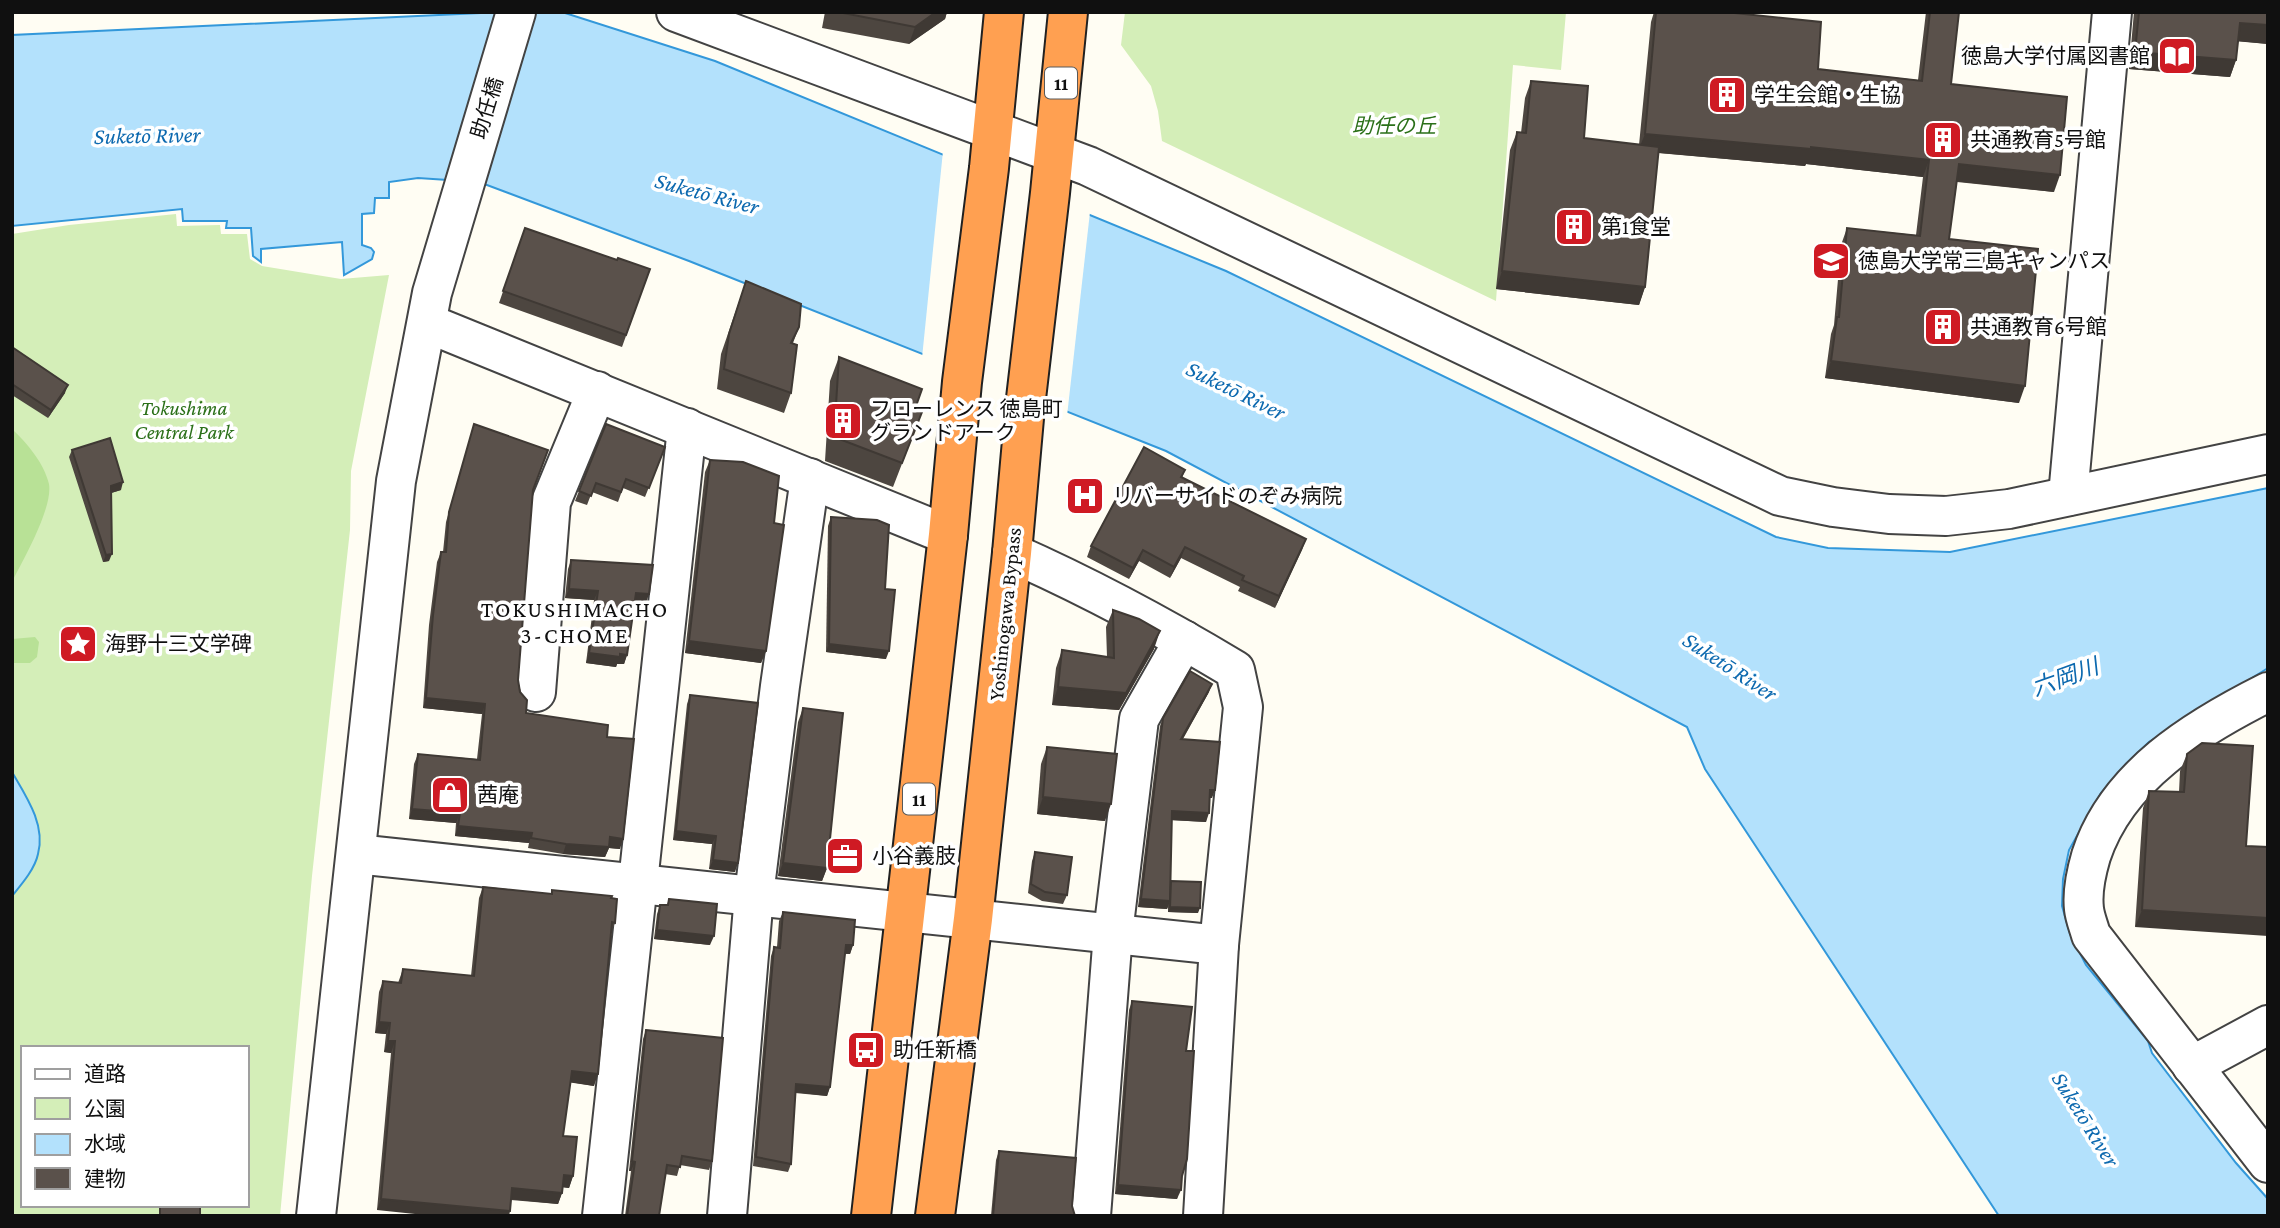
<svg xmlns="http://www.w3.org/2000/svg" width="2280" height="1228" viewBox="0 0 2280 1228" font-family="'Crimson Pro','Noto Sans JP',serif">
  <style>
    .green { fill: #d4eeb8; fill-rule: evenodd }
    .forest { fill: #b8e196 }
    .water { fill: #b3e1fc; stroke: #3398da; stroke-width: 2 }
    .pier { fill: #fffdf3 }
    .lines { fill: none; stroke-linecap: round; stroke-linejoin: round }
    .minor-casing { stroke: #434343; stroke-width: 42 }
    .highway-casing { stroke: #212121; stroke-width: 42 }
    .minor { stroke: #fff; stroke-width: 38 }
    .highway { stroke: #ffa051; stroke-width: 38 }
    .wall { fill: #4d4640 }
    .shaded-wall { fill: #3f3934 }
    .building { fill: #5a514b; stroke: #3f3934; stroke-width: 2 }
    .labels { text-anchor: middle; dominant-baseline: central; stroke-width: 7; stroke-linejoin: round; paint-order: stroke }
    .shield { fill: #fff; stroke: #585858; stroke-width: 2 }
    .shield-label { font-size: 19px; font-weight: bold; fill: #101010 }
    .poi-label { font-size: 21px; fill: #101010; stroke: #fff; text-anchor: start }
    .street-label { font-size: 21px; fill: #101010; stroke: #fff }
    .park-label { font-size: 21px; font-style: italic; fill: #2b7019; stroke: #fff }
    .water-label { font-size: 23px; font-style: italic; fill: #0c69af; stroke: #fff }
    .neighbourhood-label { font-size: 23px; letter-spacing: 2px; fill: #101010; stroke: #fff }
  </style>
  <rect width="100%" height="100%" fill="#fffdf3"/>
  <g class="green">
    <polygon points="1125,12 1566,12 1561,70 1513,65 1496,301 1162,141 1158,111 1151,86 1121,45"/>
    <path d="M176 214 177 226 220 225 221 234H247L250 259 262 266 341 279 389 275 351 471 350 530 312 876 280 1216H12V234L69 225ZM23 1048H247V1205H23Z"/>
  </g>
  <g class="forest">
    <path d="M12 429C27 443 44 463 49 484 53 508 23 560 12 582Z"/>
    <polygon points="35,637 39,642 37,657 30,663 12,663 12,639"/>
  </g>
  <g class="water">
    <polygon points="502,12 562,12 715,61 1226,271 1776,537 1828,548 1950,552 2268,488 2268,668 2149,742 2126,764 2101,793 2069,850 2063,879 2062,906 2070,934 2086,965 2148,1041 2152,1053 2236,1163 2268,1199 2268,1216 1999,1216 1705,769 1687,727 1166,451 689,261 487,185 448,180 418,178 389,182 389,198 375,198 374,213 362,214 362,245 371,248 374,252 372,259 344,275 342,242 261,249 261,262 253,256 251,228 226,228 227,221 183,221 182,209 12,226 12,35"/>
    <path d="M12 772C26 796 46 825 38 854 35 869 21 885 12 896Z"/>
  </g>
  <polygon class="pier" points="943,151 1090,212 1067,416 922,358"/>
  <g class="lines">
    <defs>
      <g id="minor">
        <polyline points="676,12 1088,166 1780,496 1833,507 1889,514 1946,516 2009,509 2268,454"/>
        <polyline points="427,323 948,535"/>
        <polyline points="2068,496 2112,12"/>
        <path d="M1012 553C1089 587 1163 627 1235 670L1243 707 1219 945 1203 1216"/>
        <polyline points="536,692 551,502 597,391"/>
        <path d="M2268 692C2196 728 2117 776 2091 856 2086 873 2082 892 2084 909 2085 918 2089 927 2091 935L2268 1163"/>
        <polyline points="356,854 1219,945"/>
        <polyline points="2192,1066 2268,1025"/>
        <polyline points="316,1216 396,481 432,293 516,12"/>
        <polyline points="602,1216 687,428"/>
        <polyline points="727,1216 754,895 780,686 810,478"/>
        <polyline points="1091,1216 1113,933 1139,719 1184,640"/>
      </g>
      <g id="highway">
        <polyline points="871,1216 948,535 962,382 989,168 1004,12"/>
        <polyline points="935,1216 973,919 1012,553 1025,407 1050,193 1068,12"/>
      </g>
    </defs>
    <use href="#minor" class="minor-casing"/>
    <use href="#highway" class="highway-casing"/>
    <use href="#minor" class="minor"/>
    <use href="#highway" class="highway"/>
  </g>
  <g class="wall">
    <polygon points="825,12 947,12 945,19 909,44 822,28"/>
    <polygon points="1654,12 1725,12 1818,69 1918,80 1926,12 1959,12 1951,84 2054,192 1957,182 1949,239 2019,403 1825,378 1831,334 1834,325 1841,245 1847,228 1916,235 1923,177 1806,164 1805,166 1658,153 1645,287 1639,305 1496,289 1510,150 1517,132 1521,133 1525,98 1531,81 1584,138 1639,145 1651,22"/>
    <polygon points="2134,12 2268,12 2268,44 2238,41 2236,60 2230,77 2129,69"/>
    <polygon points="525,228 617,260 650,269 622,347 499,303"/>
    <polygon points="746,281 799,327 793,343 791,393 784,413 717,389 721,354"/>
    <polygon points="12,347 65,393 48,418 12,395"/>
    <polygon points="839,357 915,409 922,412 893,487 825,461 830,381"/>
    <polygon points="474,424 533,491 518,680 526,713 607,737 620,849 609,848 605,857 563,854 528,848 529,843 455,836 456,823 409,819 414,764 418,754 477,759 482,714 423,708 429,625 437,562 441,552 443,552 446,522"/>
    <polygon points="665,447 645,497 623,488 618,502 592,492 587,505 575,501 579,491"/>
    <polygon points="72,450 121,490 111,493 109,561 103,562 69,457"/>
    <polygon points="710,460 774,523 766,651 761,663 685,653 705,472"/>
    <polygon points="1185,470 1182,478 1306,539 1275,608 1238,591 1240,587 1181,558 1170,578 1139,561 1129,579 1087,557 1091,546"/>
    <polygon points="831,517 885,589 886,659 826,652 828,526"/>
    <polygon points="571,560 646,603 634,602 627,655 624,664 617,664 616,667 586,663 594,600 565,598 568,569"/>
    <polygon points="1113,610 1154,649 1119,710 1052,705 1056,668 1062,650 1107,657 1106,627"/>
    <polygon points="1209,692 1183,739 1212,798 1209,798 1206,822 1171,820 1171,881 1198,913 1168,912 1168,907 1167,909 1138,907 1160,726 1163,718"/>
    <polygon points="690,695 735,872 709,869 712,844 673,840 687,704"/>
    <polygon points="803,708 827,868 822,881 778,876 798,722"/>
    <polygon points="1047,747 1105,821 1037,814 1041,764"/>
    <polygon points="2187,754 2246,846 2135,927 2143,808 2149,791 2179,792 2180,771"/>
    <polygon points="1035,852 1067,895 1063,904 1042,901 1028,893 1032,861"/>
    <polygon points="483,887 551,894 552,890 615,923 611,932 594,1086 570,1082 563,1136 573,1176 569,1188 563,1187 562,1193 558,1204 511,1200 377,1210 391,1053 384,1052 386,1034 375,1033 379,992 383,981 398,983 403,969 471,976 479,898"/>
    <polygon points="669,899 710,945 654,939 657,914 660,905 667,905"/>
    <polygon points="783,912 853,945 850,954 845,954 830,1087 827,1096 795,1093 791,1164 788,1172 753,1166 771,956 774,947 777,947 779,921"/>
    <polygon points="1132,1001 1182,1176 1177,1199 1115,1194 1129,1010"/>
    <polygon points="646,1030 712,1161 709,1170 680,1165 677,1176 665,1174 659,1216 625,1216 631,1171 629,1171 643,1039"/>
    <polygon points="999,1151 1072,1206 1075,1216 991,1216 996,1160"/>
  </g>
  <g class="shaded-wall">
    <polygon points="936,12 947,12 945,19 909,44 915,27"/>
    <polygon points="2240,23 2268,25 2268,44 2234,41"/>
    <polygon points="2135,52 2236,60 2230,77 2129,69"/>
    <polygon points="1645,134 1811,147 1929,160 1923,177 1806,164 1805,166 1638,151"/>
    <polygon points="1959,164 2060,175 2054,192 1953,181"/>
    <polygon points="1502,271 1645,287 1639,305 1496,289"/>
    <polygon points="1831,361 2025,386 2019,403 1825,378"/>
    <polygon points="68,385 65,393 48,418 51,410"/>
    <polygon points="123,482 121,490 108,494 111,486"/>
    <polygon points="1306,539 1302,550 1275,608 1279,596"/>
    <polygon points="1185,547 1181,558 1170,578 1174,567"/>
    <polygon points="1143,550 1139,561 1129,579 1133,568"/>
    <polygon points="112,554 109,561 103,562 106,555"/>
    <polygon points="569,589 598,591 594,600 565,598"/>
    <polygon points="636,593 649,594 646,603 632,602"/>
    <polygon points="1160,631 1154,649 1119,710 1052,705 1058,687 1126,693"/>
    <polygon points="689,641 766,651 761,663 685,653"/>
    <polygon points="829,644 889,651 886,659 826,652"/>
    <polygon points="589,653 620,654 627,655 624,664 617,664 616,667 586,663"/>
    <polygon points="1212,684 1209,692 1178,747 1181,739"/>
    <polygon points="426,698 485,704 482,714 423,708"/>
    <polygon points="1210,790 1215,790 1212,798 1207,798"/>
    <polygon points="1043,797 1111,804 1105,821 1037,814"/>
    <polygon points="412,809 460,813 456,823 409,819"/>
    <polygon points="1172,811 1209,813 1206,822 1169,820"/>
    <polygon points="458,826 532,833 529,843 455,836"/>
    <polygon points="676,831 716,836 712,844 673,840"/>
    <polygon points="610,837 623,839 620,849 609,848 605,857 563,854 566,844"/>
    <polygon points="713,860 738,863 735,872 709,869"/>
    <polygon points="783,863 827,868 822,881 778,876"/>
    <polygon points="1141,899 1170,901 1167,909 1138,907"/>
    <polygon points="1170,907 1200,908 1198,913 1168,912"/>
    <polygon points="2142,910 2268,918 2268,936 2135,927"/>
    <polygon points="657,930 714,936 710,945 654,939"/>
    <polygon points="846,945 853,945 850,954 843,953"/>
    <polygon points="379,1022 390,1023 386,1034 375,1033"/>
    <polygon points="388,1041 395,1041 391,1053 384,1052"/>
    <polygon points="572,1071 598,1074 594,1086 567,1082"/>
    <polygon points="796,1084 830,1087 827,1096 793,1092"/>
    <polygon points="632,1161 635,1162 631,1171 629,1171"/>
    <polygon points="564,1175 573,1176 569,1188 560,1187"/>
    <polygon points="1118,1185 1181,1190 1177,1199 1115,1194"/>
    <polygon points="512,1188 562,1193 558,1204 508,1199"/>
    <polygon points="381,1199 510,1211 509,1216 434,1216 377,1210"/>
  </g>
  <g class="building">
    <polygon points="838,12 936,12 915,27"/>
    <polygon points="1656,12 1725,12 1821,22 1818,69 1922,81 1930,12 1959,12 1951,84 2067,97 2060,175 1959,164 1949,239 2038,249 2025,386 1831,361 1837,317 1839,317 1847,228 1920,236 1929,160 1811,147 1811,149 1645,134"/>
    <polygon points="2139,12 2268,12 2268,25 2240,23 2236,60 2135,52"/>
    <polygon points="1531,81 1588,86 1584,138 1659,147 1645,287 1502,271 1517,132 1526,133"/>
    <polygon points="525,228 617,260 618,258 650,269 626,335 503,291"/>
    <polygon points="746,281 801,304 799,327 791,343 797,345 791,393 724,369 729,334"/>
    <polygon points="12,347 68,385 51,410 12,384"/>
    <polygon points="839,357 922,389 915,409 922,412 902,463 834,437"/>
    <polygon points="474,424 548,450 533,490 518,680 520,692 527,700 526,713 608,725 607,737 634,739 623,839 610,837 609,847 566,844 531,838 532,833 458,826 460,813 412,809 418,754 480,760 485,704 426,698 433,615 441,552 446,552 449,512"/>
    <polygon points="606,424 665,447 649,488 626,479 621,492 596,483 591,496 579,491"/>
    <polygon points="110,438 123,482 111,486 112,554 106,555 72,450"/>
    <polygon points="1144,447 1185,470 1181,477 1306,539 1279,596 1242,580 1244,576 1185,547 1174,567 1143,550 1133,568 1091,546"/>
    <polygon points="710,460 743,462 779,476 774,523 784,525 766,651 689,641"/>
    <polygon points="831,517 877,520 889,525 885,589 895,590 889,651 829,644"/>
    <polygon points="571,560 653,565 649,594 636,593 627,655 620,654 620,657 589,653 598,591 569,589"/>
    <polygon points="1113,610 1139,619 1160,631 1126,693 1058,687 1062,650 1114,658"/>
    <polygon points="1190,671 1212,684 1181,739 1220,742 1215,790 1210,790 1209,813 1172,811 1170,901 1141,899 1163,718"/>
    <polygon points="690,695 758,703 738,863 713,860 716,836 676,831"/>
    <polygon points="803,708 843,713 827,868 783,863"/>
    <polygon points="2202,743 2253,746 2246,846 2268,847 2268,918 2142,910 2149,791 2184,792 2187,754"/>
    <polygon points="1047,747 1117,754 1111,804 1043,797"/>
    <polygon points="1035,852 1072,857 1067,895 1045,892 1031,884"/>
    <polygon points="1171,881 1201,882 1200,908 1170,907"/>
    <polygon points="483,887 552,894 552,890 612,896 611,898 617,899 615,923 612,922 598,1074 572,1071 563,1136 577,1137 573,1176 564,1175 562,1193 512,1188 510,1211 381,1199 395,1041 388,1041 390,1023 379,1022 383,981 401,983 403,969 474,976"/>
    <polygon points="669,899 717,904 714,936 657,930 660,905 668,905"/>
    <polygon points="783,912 855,920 853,945 846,945 830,1087 796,1084 791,1164 756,1157 774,947 780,948"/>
    <polygon points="1132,1001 1192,1007 1186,1051 1194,1051 1187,1159 1182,1176 1181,1190 1118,1185"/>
    <polygon points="646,1030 723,1038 712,1161 682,1156 680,1167 667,1165 659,1216 627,1216 635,1162 632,1161"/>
    <polygon points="999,1151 1076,1158 1072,1206 1075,1216 993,1216"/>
    <rect x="160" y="1205" width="40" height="11"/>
  </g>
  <defs>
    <symbol id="library-square" viewBox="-11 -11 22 22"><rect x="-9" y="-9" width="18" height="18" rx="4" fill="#cf1a23" stroke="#fff"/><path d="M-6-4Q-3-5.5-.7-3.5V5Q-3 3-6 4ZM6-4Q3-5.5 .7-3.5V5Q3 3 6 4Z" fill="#fff"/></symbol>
    <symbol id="building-square" viewBox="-11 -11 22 22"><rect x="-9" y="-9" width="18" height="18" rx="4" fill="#cf1a23" stroke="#fff"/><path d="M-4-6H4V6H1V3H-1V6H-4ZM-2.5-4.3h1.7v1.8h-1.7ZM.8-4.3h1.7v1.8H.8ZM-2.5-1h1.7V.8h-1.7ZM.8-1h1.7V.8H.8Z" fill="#fff"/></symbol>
    <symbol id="university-square" viewBox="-11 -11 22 22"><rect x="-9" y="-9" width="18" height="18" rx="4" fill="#cf1a23" stroke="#fff"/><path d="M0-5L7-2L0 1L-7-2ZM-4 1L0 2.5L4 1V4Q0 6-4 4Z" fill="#fff"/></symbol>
    <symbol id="hospital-square" viewBox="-11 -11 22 22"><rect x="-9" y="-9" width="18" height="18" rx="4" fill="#cf1a23" stroke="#fff"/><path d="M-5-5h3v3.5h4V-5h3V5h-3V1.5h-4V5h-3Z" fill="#fff"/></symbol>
    <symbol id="sight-square" viewBox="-11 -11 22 22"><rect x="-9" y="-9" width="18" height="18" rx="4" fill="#cf1a23" stroke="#fff"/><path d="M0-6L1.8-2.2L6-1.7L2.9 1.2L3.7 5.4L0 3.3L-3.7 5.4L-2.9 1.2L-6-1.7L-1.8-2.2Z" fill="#fff"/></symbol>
    <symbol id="shop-square" viewBox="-11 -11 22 22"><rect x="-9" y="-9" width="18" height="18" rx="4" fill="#cf1a23" stroke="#fff"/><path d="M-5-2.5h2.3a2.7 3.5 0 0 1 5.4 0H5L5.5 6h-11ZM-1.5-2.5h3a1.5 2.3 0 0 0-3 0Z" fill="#fff"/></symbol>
    <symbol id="office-square" viewBox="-11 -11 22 22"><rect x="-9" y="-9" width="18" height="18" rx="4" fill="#cf1a23" stroke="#fff"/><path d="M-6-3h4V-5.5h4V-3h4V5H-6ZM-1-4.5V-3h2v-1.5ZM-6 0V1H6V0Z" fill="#fff"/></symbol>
    <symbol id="bus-square" viewBox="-11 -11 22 22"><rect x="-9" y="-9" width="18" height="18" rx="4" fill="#cf1a23" stroke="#fff"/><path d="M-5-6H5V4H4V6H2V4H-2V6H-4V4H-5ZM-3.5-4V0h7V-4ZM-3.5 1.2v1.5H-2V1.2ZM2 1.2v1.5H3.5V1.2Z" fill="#fff"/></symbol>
  </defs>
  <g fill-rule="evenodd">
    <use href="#library-square" x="2155" y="34" width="44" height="44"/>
    <use href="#building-square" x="1705" y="73" width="44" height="44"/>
    <use href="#building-square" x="1921" y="118" width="44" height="44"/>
    <use href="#building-square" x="1552" y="205" width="44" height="44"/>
    <use href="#university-square" x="1809" y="239" width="44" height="44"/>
    <use href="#building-square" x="1921" y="305" width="44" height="44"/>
    <use href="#building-square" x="821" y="399" width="44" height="44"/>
    <use href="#hospital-square" x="1063" y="474" width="44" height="44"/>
    <use href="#sight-square" x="56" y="622" width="44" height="44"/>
    <use href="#shop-square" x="428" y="773" width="44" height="44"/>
    <use href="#office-square" x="823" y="834" width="44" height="44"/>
    <use href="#bus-square" x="844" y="1028" width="44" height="44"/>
  </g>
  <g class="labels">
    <g class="shield">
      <rect x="1045" y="67.5" width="32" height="31" rx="5"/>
      <rect x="903" y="783.5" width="32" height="31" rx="5"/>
    </g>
    <g class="shield-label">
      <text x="1061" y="83">11</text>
      <text x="919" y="799">11</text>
    </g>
    <g class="poi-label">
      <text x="2150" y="56" text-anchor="end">徳島大学付属図書館</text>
      <text x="1754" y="95">学生会館・生協</text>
      <text x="1970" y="140">共通教育5号館</text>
      <text x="1601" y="227">第1食堂</text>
      <text x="1858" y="261">徳島大学常三島キャンパス</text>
      <text x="1970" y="327">共通教育6号館</text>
      <text x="870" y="409">フローレンス 徳島町<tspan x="870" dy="24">グランドアーク</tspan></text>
      <text x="1112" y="496">リバーサイドのぞみ病院</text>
      <text x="105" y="644">海野十三文学碑</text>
      <text x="477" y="795">茜庵</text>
      <text x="872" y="856">小谷義肢</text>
      <text x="893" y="1050">助任新橋</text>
    </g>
    <g class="street-label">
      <text transform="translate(487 108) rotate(-73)">助任橋</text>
      <text transform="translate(1005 614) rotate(-84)">Yoshinogawa Bypass</text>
    </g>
    <g class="park-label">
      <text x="1394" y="126">助任の丘</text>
      <text x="184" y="408">Tokushima<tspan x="184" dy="24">Central Park</tspan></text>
    </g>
    <g class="water-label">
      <text transform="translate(147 135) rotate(-1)">Suketō River</text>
      <text transform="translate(707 193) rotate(15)">Suketō River</text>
      <text transform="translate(1236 390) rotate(26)">Suketō River</text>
      <text transform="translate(1730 666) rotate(33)">Suketō River</text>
      <text transform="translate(2065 677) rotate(-20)">六岡川</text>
      <text transform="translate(2086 1119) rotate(58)">Suketō River</text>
    </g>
    <g class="neighbourhood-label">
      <text x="575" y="609">TOKUSHIMACHO<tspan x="575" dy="26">3-CHOME</tspan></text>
    </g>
  </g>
  <rect width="2280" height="1228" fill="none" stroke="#101010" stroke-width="28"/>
  <rect x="21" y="1046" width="228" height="161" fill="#ffffff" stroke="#9f9f9f" stroke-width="2"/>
  <rect x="35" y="1069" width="35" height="10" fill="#ffffff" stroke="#9f9f9f" stroke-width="2"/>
  <text x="84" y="1081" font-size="21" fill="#101010">道路</text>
  <rect x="35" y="1098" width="35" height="21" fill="#d4eeb8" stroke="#9f9f9f" stroke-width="2"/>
  <text x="84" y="1116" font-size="21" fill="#101010">公園</text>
  <rect x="35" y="1134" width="35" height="21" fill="#b3e1fc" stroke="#9f9f9f" stroke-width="2"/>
  <text x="84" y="1151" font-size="21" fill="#101010">水域</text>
  <rect x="35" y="1168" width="35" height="21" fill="#5a514b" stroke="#9f9f9f" stroke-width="2"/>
  <text x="84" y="1186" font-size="21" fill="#101010">建物</text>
</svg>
